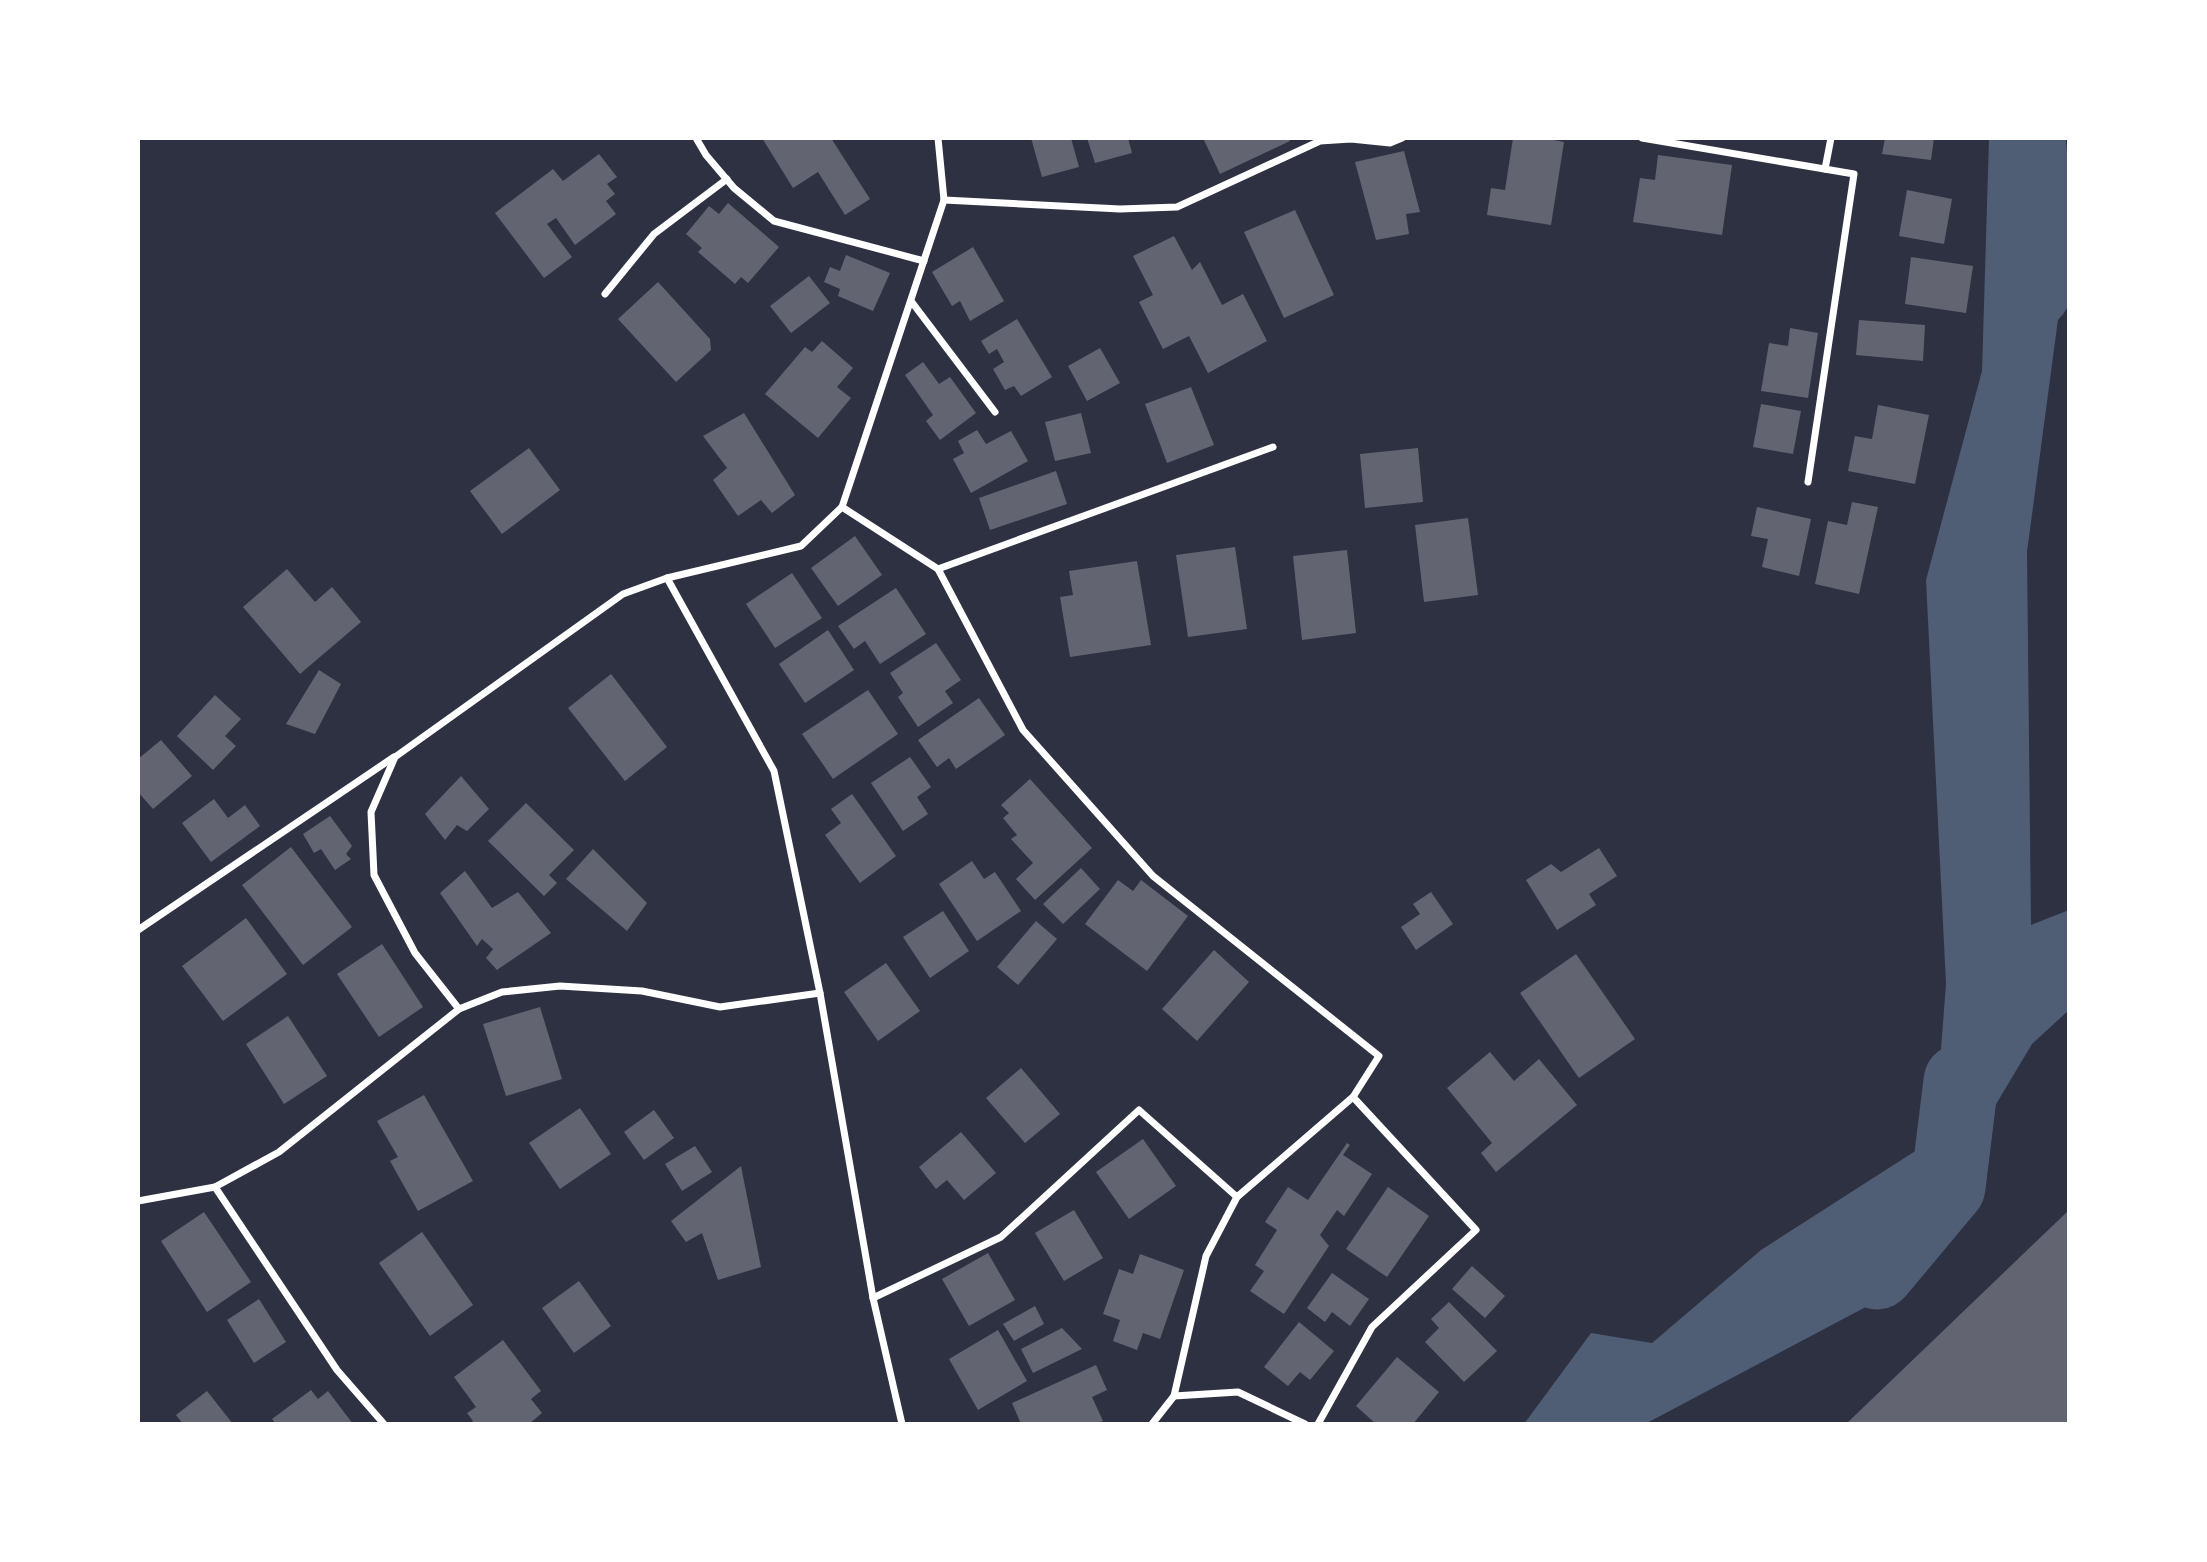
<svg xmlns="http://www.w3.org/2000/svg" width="2207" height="1562" viewBox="0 0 2207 1562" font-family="Mulish,sans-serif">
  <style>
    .water { fill: #4f5d75 }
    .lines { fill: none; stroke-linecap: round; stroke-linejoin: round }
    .river { stroke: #4f5d75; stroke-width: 75 }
    .building { fill: #626471 }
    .minor { stroke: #fff; stroke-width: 7 }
  </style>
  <rect width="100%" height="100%" fill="#2d3142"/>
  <polygon class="water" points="1989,138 2019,138 2061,297 2027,552 2031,925 2069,910 2069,1010 2032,1044 1879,1300 1645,1424 1524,1424 1591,1333 1652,1343 1761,1250 1934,1139 1946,984 1926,580 1982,371"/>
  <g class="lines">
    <g class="river">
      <polyline points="2028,138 2036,220 2033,292"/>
      <polyline points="1877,1272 1948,1187 1961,1081"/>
    </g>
  </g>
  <g class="building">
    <polygon points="762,138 831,138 870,199 845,215 818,172 793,188"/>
    <polygon points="1031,138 1071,138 1079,167 1042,177"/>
    <polygon points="1087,138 1128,138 1132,153 1095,163"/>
    <polygon points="1203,138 1288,138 1290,141 1220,174"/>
    <polygon points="1513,138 1543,138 1564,142 1551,225 1487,215 1491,188 1505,190"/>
    <polygon points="1885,138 1934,138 1931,160 1882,154"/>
    <polygon points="1404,151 1420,212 1406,214 1409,234 1376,240 1355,162"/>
    <polygon points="599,154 617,177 607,184 615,194 606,201 616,214 575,245 556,218 547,224 572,257 544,278 495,213 553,169 563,181"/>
    <polygon points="1658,155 1732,165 1722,235 1633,222 1640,178 1655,180"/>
    <polygon points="1907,190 1952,199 1944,244 1899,236"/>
    <polygon points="728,203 779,247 748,283 741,277 735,284 698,252 702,248 686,234 709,206 719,214"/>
    <polygon points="1295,210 1334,295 1284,318 1244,232"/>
    <polygon points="1174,236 1192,270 1200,262 1222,305 1243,294 1267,341 1208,373 1189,336 1163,349 1139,302 1153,295 1133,256"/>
    <polygon points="973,247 1004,301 970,321 960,301 952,306 932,272"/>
    <polygon points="846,255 890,273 873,311 838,296 840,289 824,282 830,267 840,271"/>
    <polygon points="1911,257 1973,266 1966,313 1905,304"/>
    <polygon points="809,276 830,303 791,333 770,306"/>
    <polygon points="658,282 710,339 711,350 676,382 618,319"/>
    <polygon points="1017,319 1052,377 1021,396 1014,386 1005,390 993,369 1004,362 997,349 989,354 981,341"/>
    <polygon points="1859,320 1925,325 1923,361 1856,355"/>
    <polygon points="1790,328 1818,333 1808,398 1761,391 1769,343 1788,346"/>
    <polygon points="822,341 853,368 837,387 851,398 818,438 765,394 805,347 812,352"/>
    <polygon points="1100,348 1120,383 1087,401 1068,366"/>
    <polygon points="923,362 939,384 950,377 976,413 940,440 926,421 933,415 905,375"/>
    <polygon points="1191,387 1214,445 1167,463 1145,404"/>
    <polygon points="1761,404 1801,411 1793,454 1753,447"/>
    <polygon points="1878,405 1929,415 1915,484 1848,471 1855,436 1872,439"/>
    <polygon points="744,413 795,495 772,513 761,500 738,516 713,480 727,468 703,436"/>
    <polygon points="1081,413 1091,453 1055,461 1045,422"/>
    <polygon points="977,430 986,444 1011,431 1028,461 971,493 953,459 964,453 958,441"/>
    <polygon points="529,448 560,490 502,534 470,491"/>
    <polygon points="1418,448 1423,502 1365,508 1360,454"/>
    <polygon points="1056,471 1067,504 990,530 979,498"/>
    <polygon points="1852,502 1878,507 1859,594 1815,584 1828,521 1847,525"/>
    <polygon points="1757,507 1811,519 1799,576 1762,567 1768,539 1751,536"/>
    <polygon points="1468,518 1478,595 1424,602 1415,525"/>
    <polygon points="855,536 882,575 838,606 811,568"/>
    <polygon points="1235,547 1247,629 1188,637 1176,555"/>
    <polygon points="1347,550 1356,633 1302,640 1293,556"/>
    <polygon points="1137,561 1151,645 1070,657 1060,597 1073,595 1069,571"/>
    <polygon points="287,569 315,602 332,587 361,622 300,674 243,607"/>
    <polygon points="792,573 822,618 775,648 746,604"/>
    <polygon points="896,588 926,634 880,664 865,641 854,649 838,626"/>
    <polygon points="828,630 854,670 805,703 779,664"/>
    <polygon points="936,643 961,680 945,691 953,703 918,727 898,697 903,693 890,673"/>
    <polygon points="319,670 341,684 315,734 286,724"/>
    <polygon points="611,674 667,747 625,781 568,708"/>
    <polygon points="868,690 898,734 833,779 802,734"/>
    <polygon points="215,695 241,719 225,736 236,746 213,770 177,736"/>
    <polygon points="979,698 1005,735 956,769 949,758 937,767 918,740"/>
    <polygon points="161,740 192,776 153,809 138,792 138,759"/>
    <polygon points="910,757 931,787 917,797 928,814 903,831 871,783"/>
    <polygon points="461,776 489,809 467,831 457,825 445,840 425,814"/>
    <polygon points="1030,779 1092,848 1035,900 1016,879 1033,863 1011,839 1017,835 1003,818 1009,813 1001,805"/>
    <polygon points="852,794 896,856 860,883 825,835 841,823 831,809"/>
    <polygon points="214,799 228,818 245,805 260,826 211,862 182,823"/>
    <polygon points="526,803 574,850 549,875 557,883 544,896 488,841"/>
    <polygon points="330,816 352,846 346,854 351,859 335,870 321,849 314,853 303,834"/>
    <polygon points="291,847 352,927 303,965 242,885"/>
    <polygon points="1599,848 1617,876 1589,894 1596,905 1557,930 1526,880 1551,864 1561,872"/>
    <polygon points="593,849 647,903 627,931 566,879"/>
    <polygon points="972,861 984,879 995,872 1021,911 977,941 939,884"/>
    <polygon points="1081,868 1100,889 1063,924 1043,904"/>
    <polygon points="465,871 492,908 518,892 551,933 497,970 486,958 493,949 482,939 477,946 440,893"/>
    <polygon points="1118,880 1133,891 1141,880 1188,916 1147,971 1085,924"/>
    <polygon points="1431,892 1453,924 1416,950 1401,927 1420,914 1413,904"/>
    <polygon points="943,911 969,951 930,978 903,937"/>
    <polygon points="246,918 287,974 223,1021 182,966"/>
    <polygon points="1036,921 1057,939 1018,985 997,967"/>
    <polygon points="382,944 423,1007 379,1037 337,974"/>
    <polygon points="1214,950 1249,982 1197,1041 1162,1009"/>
    <polygon points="1576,954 1635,1039 1579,1078 1520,993"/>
    <polygon points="886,963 920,1011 878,1041 844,992"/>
    <polygon points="540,1007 562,1079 506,1096 483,1024"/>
    <polygon points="288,1016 327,1076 284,1104 246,1044"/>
    <polygon points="1490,1052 1514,1081 1539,1059 1577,1105 1496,1172 1481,1153 1492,1143 1447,1088"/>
    <polygon points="1021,1068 1060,1114 1025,1143 986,1098"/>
    <polygon points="424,1095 473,1181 418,1211 390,1161 398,1157 377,1121"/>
    <polygon points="580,1108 611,1154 560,1189 529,1143"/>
    <polygon points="654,1110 674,1138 644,1160 624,1132"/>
    <polygon points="961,1132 996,1173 964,1200 947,1180 936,1189 919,1167"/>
    <polygon points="1143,1139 1176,1186 1129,1219 1096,1172"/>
    <polygon points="1347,1143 1350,1145 1343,1155 1372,1174 1344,1216 1337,1210 1320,1235 1329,1246 1284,1314 1250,1291 1264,1271 1255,1265 1277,1230 1265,1222 1288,1187 1308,1200"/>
    <polygon points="695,1146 712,1172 682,1191 665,1164"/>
    <polygon points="741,1166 761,1267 718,1280 702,1233 686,1242 671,1221"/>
    <polygon points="1388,1187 1429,1216 1387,1277 1346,1249"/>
    <polygon points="1074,1210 1103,1258 1064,1281 1035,1233"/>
    <polygon points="2069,1210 2069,1424 1846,1424"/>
    <polygon points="204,1212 251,1282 207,1312 161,1241"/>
    <polygon points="422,1232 473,1305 430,1336 379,1263"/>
    <polygon points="988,1253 1015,1300 969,1326 942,1279"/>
    <polygon points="1140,1254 1184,1270 1160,1339 1143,1333 1137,1350 1113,1341 1120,1320 1103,1314 1119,1269 1133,1274"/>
    <polygon points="1472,1266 1505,1296 1485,1318 1452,1289"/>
    <polygon points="1332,1273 1369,1299 1350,1326 1332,1312 1325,1322 1307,1308"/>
    <polygon points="579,1281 611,1326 574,1353 542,1308"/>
    <polygon points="259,1299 286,1342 254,1363 227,1320"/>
    <polygon points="1449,1302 1497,1351 1464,1382 1425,1342 1439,1328 1431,1319"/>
    <polygon points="1035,1306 1044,1324 1014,1341 1003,1324"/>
    <polygon points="1299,1322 1334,1351 1310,1380 1300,1372 1288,1386 1264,1367"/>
    <polygon points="1062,1328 1082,1349 1033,1373 1021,1349"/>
    <polygon points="998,1330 1027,1381 978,1410 949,1359"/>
    <polygon points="503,1340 541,1391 531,1399 542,1413 529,1424 469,1424 473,1421 467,1413 476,1407 454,1377"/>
    <polygon points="1397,1357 1439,1392 1413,1424 1376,1424 1356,1406"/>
    <polygon points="1096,1365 1107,1390 1092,1397 1103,1421 1096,1424 1021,1424 1012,1403"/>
    <polygon points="311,1390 318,1399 328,1391 353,1424 276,1424 272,1419"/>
    <polygon points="207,1391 233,1424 183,1424 176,1415"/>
  </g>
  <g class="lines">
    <g class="minor">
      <polyline points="696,138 706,155 734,188 774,221 924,261"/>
      <polyline points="1642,138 1854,174 1808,482"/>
      <polyline points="1825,169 1831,138"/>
      <polyline points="944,200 1120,209 1177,207 1320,141 1351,139 1390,143 1402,138"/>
      <polyline points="605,294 654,234 727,179"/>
      <polyline points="911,301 995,412"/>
      <polyline points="842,507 938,569 1023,730 1153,876 1379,1056 1353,1097 1237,1197 1206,1256 1174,1396 1152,1424"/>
      <polyline points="938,569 1273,447"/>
      <polyline points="667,578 774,771 820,993 873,1298 902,1424"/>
      <polyline points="138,930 394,757"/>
      <polyline points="459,1009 415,953 374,875 371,812 395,757 623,594 667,578 801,546 842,507 944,200 938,138"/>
      <polyline points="215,1187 337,1370 384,1424"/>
      <polyline points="138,1201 215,1187 279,1152 459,1009 502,992 560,986 642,991 720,1007 820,993"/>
      <polyline points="873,1298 1001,1237 1139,1110 1237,1197"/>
      <polyline points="1174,1396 1238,1392 1305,1424"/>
      <polyline points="1318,1424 1372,1327 1476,1230 1353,1097"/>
    </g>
  </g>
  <rect width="2207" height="1562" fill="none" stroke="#ffffff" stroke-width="280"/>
</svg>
